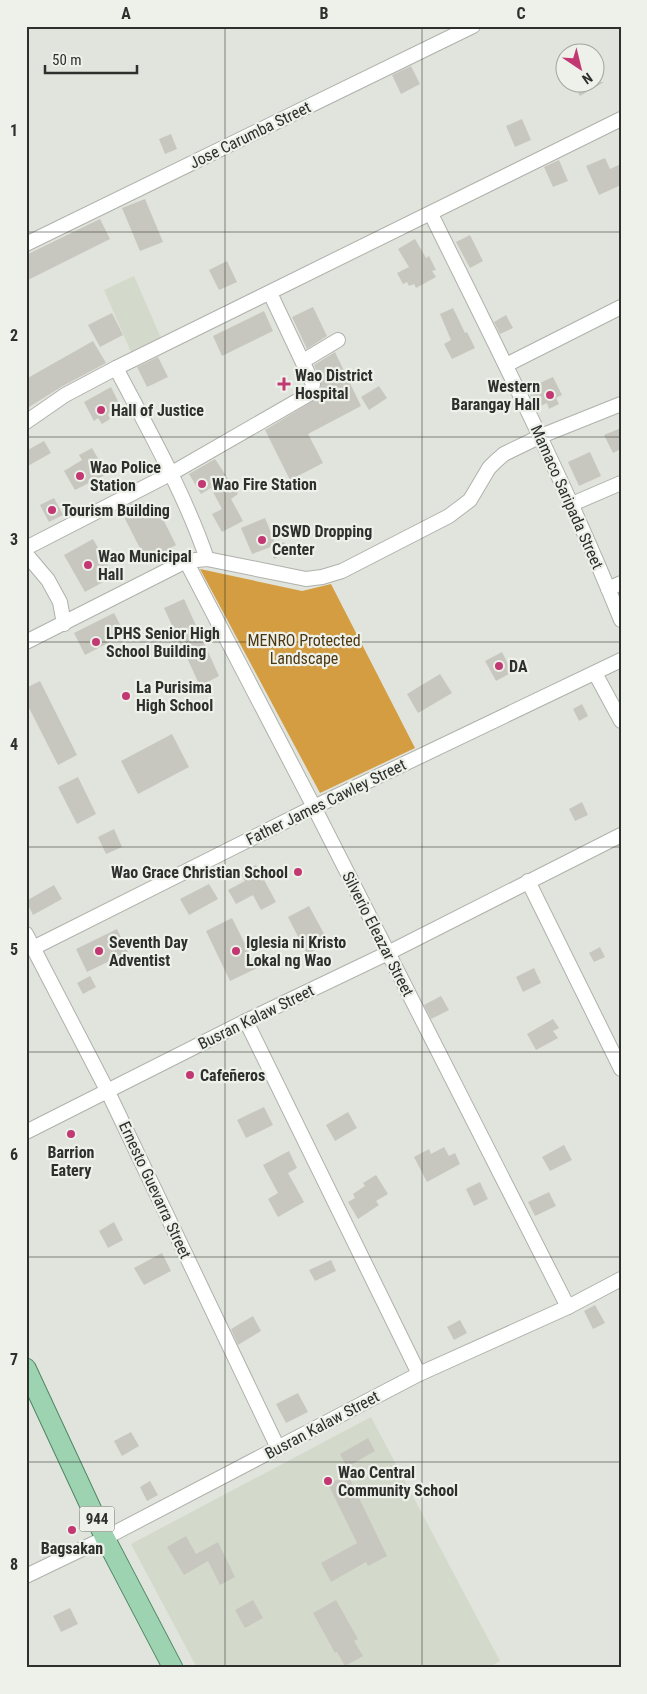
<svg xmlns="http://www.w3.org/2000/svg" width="647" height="1694" viewBox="0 0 647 1694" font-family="'Roboto Condensed',sans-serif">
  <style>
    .built { fill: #d3dacb }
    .forest { fill: #d49d41 }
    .building { fill: #c8c7bf }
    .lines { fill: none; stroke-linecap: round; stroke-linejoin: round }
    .minor-casing { stroke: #aeb2ab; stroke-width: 16 }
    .major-casing { stroke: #4d8662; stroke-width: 21 }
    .minor { stroke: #fff; stroke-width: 14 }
    .major { stroke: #9ed3b2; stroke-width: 19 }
    .grid { fill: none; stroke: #2e302d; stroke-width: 1; stroke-opacity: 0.55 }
    .poi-dot { fill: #c23872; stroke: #edf1ea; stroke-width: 2 }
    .labels { text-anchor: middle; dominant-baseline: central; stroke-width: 4.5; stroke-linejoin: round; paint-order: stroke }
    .shield { fill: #edf1ea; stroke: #676a66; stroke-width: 1 }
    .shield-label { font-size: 15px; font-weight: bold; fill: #2e302d }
    .street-label { font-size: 16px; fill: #2e302d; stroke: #edf1ea }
    .poi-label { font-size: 16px; font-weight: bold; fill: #2e302d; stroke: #edf1ea; text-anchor: start }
    .park-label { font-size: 16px; fill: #4d3710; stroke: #edf1ea }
    .neatline { fill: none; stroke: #2e302d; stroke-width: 2 }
    .grid-label { font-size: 16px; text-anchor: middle; font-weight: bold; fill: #2e302d }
  </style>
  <rect width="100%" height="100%" fill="#e0e4dc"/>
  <g class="built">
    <polygon points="134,276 161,338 131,352 104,290"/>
    <polygon points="371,1417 500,1661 488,1668 197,1668 131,1544"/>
  </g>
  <polygon class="forest" points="200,569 302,591 331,584 415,748 320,793"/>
  <g class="building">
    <polygon points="411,66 420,84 401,94 392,75"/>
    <polygon points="572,82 604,82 580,96"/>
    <polygon points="522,119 531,140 515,147 506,126"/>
    <polygon points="171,134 177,149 165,154 159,139"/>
    <polygon points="605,158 610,169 621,164 621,185 599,195 586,166"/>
    <polygon points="559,160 568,181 553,187 544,167"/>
    <polygon points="145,199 163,242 140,251 122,208"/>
    <polygon points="100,219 110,239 26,281 26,255"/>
    <polygon points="470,235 483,261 470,268 456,242"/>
    <polygon points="415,239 426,258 429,256 436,270 432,271 436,277 416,288 414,284 409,286 407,282 403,284 397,273 409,267 398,249"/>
    <polygon points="227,261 237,282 219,290 209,270"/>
    <polygon points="313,307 327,336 307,349 292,317"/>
    <polygon points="453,308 465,333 467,332 475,348 452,359 444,344 451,340 440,314"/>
    <polygon points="264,311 273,331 222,356 213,336"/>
    <polygon points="112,313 123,335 100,347 88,325"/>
    <polygon points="506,315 513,328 500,334 494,322"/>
    <polygon points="93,341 106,363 61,387 26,409 26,379"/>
    <polygon points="335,352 361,406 308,434 323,463 290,480 265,430 318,398 321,394 321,381 314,365"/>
    <polygon points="158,357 168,377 147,387 137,367"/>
    <polygon points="553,377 562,395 556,398 559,404 549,409 547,403 536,408 530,396 536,393 533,386"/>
    <polygon points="379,386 387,398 369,410 361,397"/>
    <polygon points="111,387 121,407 108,414 110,419 102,424 98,418 94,421 84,402"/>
    <polygon points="621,428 621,449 613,453 604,435"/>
    <polygon points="44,441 51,453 26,467 26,451"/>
    <polygon points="92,448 107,474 75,490 64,471 82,460 79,455"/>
    <polygon points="590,452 601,476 579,486 568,462"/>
    <polygon points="215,459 238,494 231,499 243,521 222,532 212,514 222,509 211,488 201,494 189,474"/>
    <polygon points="54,498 63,515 49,522 40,505"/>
    <polygon points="135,502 136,505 143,502 146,509 152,505 155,513 159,511 176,545 147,562 120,509"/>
    <polygon points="265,518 276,545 252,554 241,528"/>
    <polygon points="93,539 114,576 85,592 64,555"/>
    <polygon points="284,542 289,552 274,559 270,548"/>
    <polygon points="184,599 219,676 200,686 164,608"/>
    <polygon points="114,613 125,634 85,655 74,633"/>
    <polygon points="502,652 512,672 496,681 485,661"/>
    <polygon points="440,674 452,693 418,713 407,694"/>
    <polygon points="40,681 77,755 58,765 26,702 26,688"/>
    <polygon points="582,704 588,716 579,721 573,709"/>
    <polygon points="172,734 189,767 138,794 121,761"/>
    <polygon points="78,777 96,814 77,824 58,787"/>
    <polygon points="582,802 588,815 575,821 569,809"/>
    <polygon points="114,829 122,847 106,854 98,837"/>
    <polygon points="256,865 276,902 261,910 253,895 236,904 228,890 245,881 241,874"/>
    <polygon points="209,884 218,899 189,915 180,899"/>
    <polygon points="54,885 62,899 33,915 26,901"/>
    <polygon points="309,906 329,943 307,954 288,917"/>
    <polygon points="232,918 257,968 230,981 206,931"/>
    <polygon points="117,929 128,952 87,972 76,949"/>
    <polygon points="600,947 605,957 594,962 589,953"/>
    <polygon points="534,968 541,983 523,992 516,977"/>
    <polygon points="90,976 96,987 83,994 77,983"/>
    <polygon points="441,996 449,1010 431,1019 424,1005"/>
    <polygon points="553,1019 559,1028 553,1031 558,1038 536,1050 527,1034"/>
    <polygon points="264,1107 273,1125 246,1138 237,1120"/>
    <polygon points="348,1112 357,1128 335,1141 326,1125"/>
    <polygon points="564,1145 572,1160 550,1171 542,1157"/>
    <polygon points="444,1147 449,1156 455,1153 460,1164 427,1182 414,1157 429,1149 431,1154"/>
    <polygon points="289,1151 297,1168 288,1173 304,1202 278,1217 268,1199 278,1193 263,1165"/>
    <polygon points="376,1175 388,1194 376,1201 379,1205 358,1219 348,1202 355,1198 353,1194 365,1186 363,1183"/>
    <polygon points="480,1182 488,1199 474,1206 466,1189"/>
    <polygon points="549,1192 556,1206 535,1216 528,1202"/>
    <polygon points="114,1222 123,1240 108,1248 99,1231"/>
    <polygon points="162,1253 171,1271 144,1285 134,1268"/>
    <polygon points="331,1260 336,1271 315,1281 309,1270"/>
    <polygon points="595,1305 605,1323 593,1329 584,1311"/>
    <polygon points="253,1316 261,1331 238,1345 231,1329"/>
    <polygon points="460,1320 467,1333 454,1340 447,1327"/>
    <polygon points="298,1393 308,1412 286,1423 276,1404"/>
    <polygon points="131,1432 139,1446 122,1456 114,1441"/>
    <polygon points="368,1438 375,1451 347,1467 340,1454"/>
    <polygon points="348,1475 387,1556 368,1566 366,1562 331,1582 321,1563 357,1543 328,1484"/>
    <polygon points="150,1481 158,1495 147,1501 140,1487"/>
    <polygon points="186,1536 196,1554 218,1542 235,1577 220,1585 208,1561 184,1575 167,1547"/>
    <polygon points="253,1600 263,1618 245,1628 235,1610"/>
    <polygon points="336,1600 358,1639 354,1641 363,1656 345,1666 337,1652 335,1653 313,1613"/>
    <polygon points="70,1608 78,1624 61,1632 53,1616"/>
  </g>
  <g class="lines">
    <defs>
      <g id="minor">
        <path d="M431 214C497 348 565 481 621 620"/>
        <polyline points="26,244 473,26"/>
        <polyline points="303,361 338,340"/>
        <polyline points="506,365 621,307"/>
        <path d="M116 368C149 431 184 492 207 559"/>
        <polyline points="26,422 65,395 116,368 621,119"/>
        <polyline points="572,504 621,483"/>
        <polyline points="26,548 172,473 311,393 313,384 270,293"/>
        <polyline points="26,554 48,580 60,602 64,624"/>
        <polyline points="186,561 314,807 568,1307"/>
        <polyline points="608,589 621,583"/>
        <polyline points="26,642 186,561 207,559 306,579 322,577 342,571 449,516 470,500 489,468 496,461 504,454 541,436 621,404"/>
        <polyline points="595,673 621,721"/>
        <polyline points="528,881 621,1069"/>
        <polyline points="26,934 108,1092 278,1448"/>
        <polyline points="33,948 314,807 621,660"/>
        <polyline points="246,1021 419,1374"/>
        <polyline points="26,1132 246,1021 388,953 621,835"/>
        <polyline points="26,1576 105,1538 419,1374 568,1307 621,1279"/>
      </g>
      <polyline id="major" points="26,1368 105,1538 173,1668"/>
    </defs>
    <use href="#minor" class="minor-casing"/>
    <use href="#major" class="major-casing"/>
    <use href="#minor" class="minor"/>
    <use href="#major" class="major"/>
  </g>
  <path class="grid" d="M225 26V1668M422 26V1668M26 232H621M26 437H621M26 642H621M26 847H621M26 1052H621M26 1257H621M26 1462H621"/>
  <g class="poi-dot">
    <path d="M281.5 376.5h5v5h5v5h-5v5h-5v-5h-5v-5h5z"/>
    <circle cx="550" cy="395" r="5"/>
    <circle cx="101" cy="410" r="5"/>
    <circle cx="80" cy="476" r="5"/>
    <circle cx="202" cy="484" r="5"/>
    <circle cx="52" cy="510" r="5"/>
    <circle cx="262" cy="540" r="5"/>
    <circle cx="88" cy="565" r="5"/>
    <circle cx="96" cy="642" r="5"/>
    <circle cx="499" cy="666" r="5"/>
    <circle cx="126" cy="696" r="5"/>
    <circle cx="298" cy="872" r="5"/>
    <circle cx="99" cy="951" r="5"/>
    <circle cx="236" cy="951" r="5"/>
    <circle cx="190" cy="1075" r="5"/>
    <circle cx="71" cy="1134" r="5"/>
    <circle cx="328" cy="1481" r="5"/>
    <circle cx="72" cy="1530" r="5"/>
  </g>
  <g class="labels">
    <rect class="shield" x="79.5" y="1506.5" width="35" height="25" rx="4"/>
    <g class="shield-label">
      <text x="97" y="1519">944</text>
    </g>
    <g class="street-label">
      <text transform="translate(250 135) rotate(-26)">Jose Carumba Street</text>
      <text transform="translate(567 497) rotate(66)">Mamaco Saripada Street</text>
      <text transform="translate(326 802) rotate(-26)">Father James Cawley Street</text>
      <text transform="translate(378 934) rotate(63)">Silverio Eleazar Street</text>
      <text transform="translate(256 1017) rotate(-26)">Busran Kalaw Street</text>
      <text transform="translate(155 1190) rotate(65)">Ernesto Guevarra Street</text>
      <text transform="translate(322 1425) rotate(-28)">Busran Kalaw Street</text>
    </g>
    <g class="poi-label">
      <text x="295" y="375">Wao District<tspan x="295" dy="18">Hospital</tspan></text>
      <text x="540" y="386" text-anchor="end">Western<tspan x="540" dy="18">Barangay Hall</tspan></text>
      <text x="111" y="410">Hall of Justice</text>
      <text x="90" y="467">Wao Police<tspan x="90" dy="18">Station</tspan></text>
      <text x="212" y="484">Wao Fire Station</text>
      <text x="62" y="510">Tourism Building</text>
      <text x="272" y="531">DSWD Dropping<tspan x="272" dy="18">Center</tspan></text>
      <text x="98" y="556">Wao Municipal<tspan x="98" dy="18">Hall</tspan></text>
      <text x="106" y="633">LPHS Senior High<tspan x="106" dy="18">School Building</tspan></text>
      <text x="509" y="666">DA</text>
      <text x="136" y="687">La Purisima<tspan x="136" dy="18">High School</tspan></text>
      <text x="288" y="872" text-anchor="end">Wao Grace Christian School</text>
      <text x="109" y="942">Seventh Day<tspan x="109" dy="18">Adventist</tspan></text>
      <text x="246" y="942">Iglesia ni Kristo<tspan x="246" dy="18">Lokal ng Wao</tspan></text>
      <text x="200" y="1075">Cafeñeros</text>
      <text x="71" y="1152" text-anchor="middle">Barrion<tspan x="71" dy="18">Eatery</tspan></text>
      <text x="338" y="1472">Wao Central<tspan x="338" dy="18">Community School</tspan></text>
      <text x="72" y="1548" text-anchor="middle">Bagsakan</text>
    </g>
    <g class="park-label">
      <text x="304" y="640">MENRO Protected<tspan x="304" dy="18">Landscape</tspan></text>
    </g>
  </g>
  <rect width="647" height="1694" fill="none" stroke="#edf1ea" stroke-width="55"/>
  <g transform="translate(580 68) rotate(145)"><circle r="24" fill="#edf1ea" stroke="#a1a49e"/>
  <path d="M0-4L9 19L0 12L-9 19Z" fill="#c23872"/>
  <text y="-8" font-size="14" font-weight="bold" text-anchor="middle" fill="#2e302d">N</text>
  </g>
  <path d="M45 65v8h92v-8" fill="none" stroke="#2e302d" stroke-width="2.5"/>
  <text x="52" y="65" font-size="15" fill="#2e302d" stroke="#edf1ea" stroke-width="4" paint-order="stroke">50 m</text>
  <rect x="28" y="28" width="592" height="1638" class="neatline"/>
  <g class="grid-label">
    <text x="126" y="19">A</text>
    <text x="324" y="19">B</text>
    <text x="521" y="19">C</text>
    <text x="14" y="136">1</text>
    <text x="14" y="341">2</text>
    <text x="14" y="545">3</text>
    <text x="14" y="750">4</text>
    <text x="14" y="955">5</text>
    <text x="14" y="1160">6</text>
    <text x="14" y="1365">7</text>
    <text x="14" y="1570">8</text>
  </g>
</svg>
